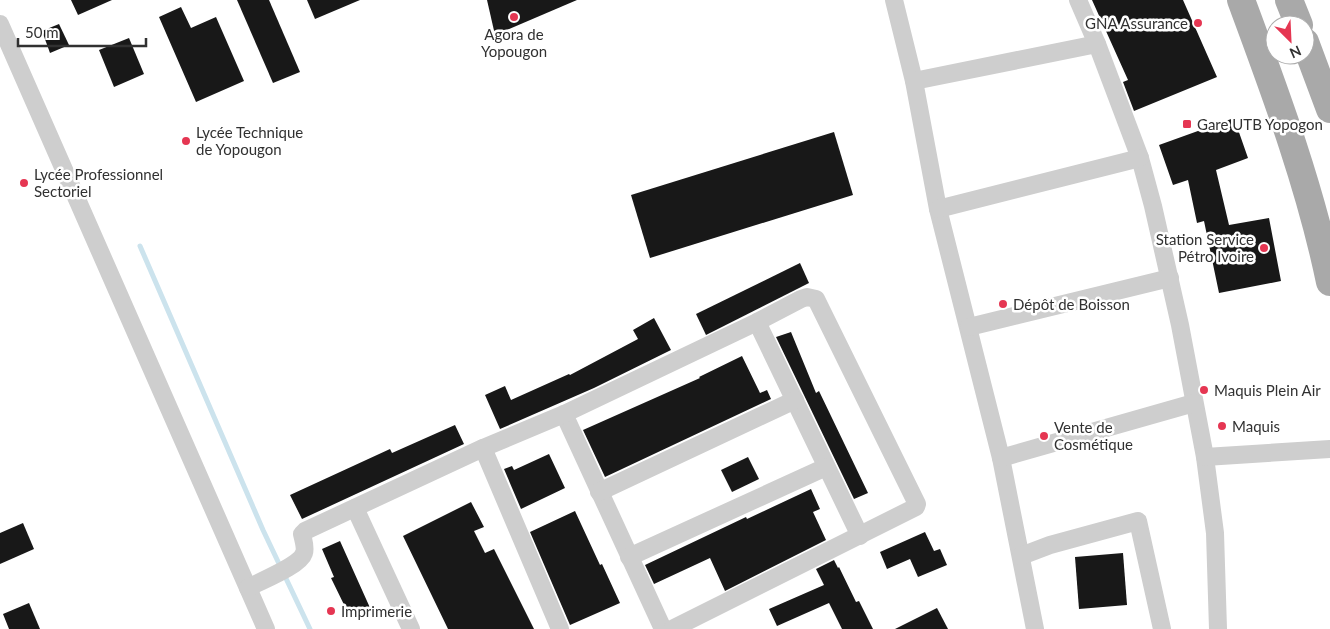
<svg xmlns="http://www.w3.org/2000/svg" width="1330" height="629" viewBox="0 0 1330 629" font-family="Lato,sans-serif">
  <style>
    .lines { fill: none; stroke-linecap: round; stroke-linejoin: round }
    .stream { stroke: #cce3ed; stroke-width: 5 }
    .building { fill: #181818 }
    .minor { stroke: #cecece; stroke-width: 18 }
    .primary { stroke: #a9a9a9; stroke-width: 28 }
    .poi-dot { fill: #e53652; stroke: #fff; stroke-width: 2 }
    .labels { text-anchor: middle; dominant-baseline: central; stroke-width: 5; stroke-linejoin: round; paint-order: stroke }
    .poi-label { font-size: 15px; fill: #313131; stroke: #fff; text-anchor: start }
  </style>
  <rect width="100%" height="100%" fill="#fff"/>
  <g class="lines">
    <polyline class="stream" points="140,246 263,530 310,629"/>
  </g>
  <g class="building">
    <polygon points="71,0 112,0 78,15"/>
    <polygon points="237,0 269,0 300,72 273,83"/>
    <polygon points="307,0 360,0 315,19"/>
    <polygon points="487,0 577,0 495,35"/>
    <polygon points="1092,0 1183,0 1217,77 1134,111 1123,82 1128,80"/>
    <polygon points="181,7 191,28 216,17 244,81 196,102 159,17"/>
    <polygon points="59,24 69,45 50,53 42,31"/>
    <polygon points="129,38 144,74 114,87 99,50"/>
    <polygon points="1234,118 1248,158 1216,170 1229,225 1269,218 1281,281 1219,293 1204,221 1197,223 1188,180 1173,185 1159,145"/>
    <polygon points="834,132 853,195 650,258 631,195"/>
    <polygon points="800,263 809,283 706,335 696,314"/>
    <polygon points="654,318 671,350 594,388 500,429 485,395 505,386 511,400 569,374 570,375 638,339 633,330"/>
    <polygon points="791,332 816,393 819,391 868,493 854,499 776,337"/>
    <polygon points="742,356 760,393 767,390 771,399 605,477 583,430 700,378 699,377"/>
    <polygon points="455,425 464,444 302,519 290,495 390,449 392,453"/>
    <polygon points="549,454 565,488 521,509 504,469 512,466 514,470"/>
    <polygon points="748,457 759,479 732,492 721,470"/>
    <polygon points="811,489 820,509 813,512 826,540 725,591 710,558 654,584 645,565 746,517 747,519"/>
    <polygon points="471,502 484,527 474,531 485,553 494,549 534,629 448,629 403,536"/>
    <polygon points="575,511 600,565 602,564 620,603 570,625 530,532"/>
    <polygon points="23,523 34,549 0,564 0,533"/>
    <polygon points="925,532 934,551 940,549 947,565 918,577 910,559 887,569 880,552"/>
    <polygon points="340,541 371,610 351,619 331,578 334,577 322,549"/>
    <polygon points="1123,553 1127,605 1079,609 1075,557"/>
    <polygon points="834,560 838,568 839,567 856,602 859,601 873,629 842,629 829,603 777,626 769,609 824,585 816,569"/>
    <polygon points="29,603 40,629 9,629 3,614"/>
    <polygon points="937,608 948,629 895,629"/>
  </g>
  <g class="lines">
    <g class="minor">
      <polyline points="894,0 914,81 938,209 1001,458 1035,629"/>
      <polyline points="1078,0 1097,44 1140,158 1153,206 1180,325 1205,457 1215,533 1218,629"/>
      <polyline points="0,24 266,629"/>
      <polyline points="914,81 1097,44"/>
      <polyline points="938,209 1140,158"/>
      <polyline points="757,322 860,536"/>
      <polyline points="969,327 1170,278"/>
      <polyline points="564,414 663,629"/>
      <polyline points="483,448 560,629"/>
      <polyline points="1205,457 1330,449"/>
      <polyline points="1001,458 1194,403"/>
      <polyline points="599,492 795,400"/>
      <polyline points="355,508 411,629"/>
      <polyline points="1021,556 1050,545 1138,521 1162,629"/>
      <polyline points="629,557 826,467"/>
      <path d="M248 588C260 581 300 566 304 553 306 548 303 539 302 534L305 531 483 448 564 414 757 322 801 299 807 297 816 299 917 504 916 507 672 629"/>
    </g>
    <g class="primary">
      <path d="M1241 0C1275 92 1310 185 1330 282"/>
      <polyline points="1289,0 1299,25"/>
      <polyline points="1305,42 1330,109"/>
    </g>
  </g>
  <g class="poi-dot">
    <circle cx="514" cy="17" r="5"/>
    <circle cx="1198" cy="23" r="5"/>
    <rect x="1182" y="119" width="10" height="10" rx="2.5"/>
    <circle cx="186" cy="141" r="5"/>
    <circle cx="24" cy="183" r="5"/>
    <circle cx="1264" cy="248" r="5"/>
    <circle cx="1003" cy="304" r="5"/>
    <circle cx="1204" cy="390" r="5"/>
    <circle cx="1222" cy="426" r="5"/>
    <circle cx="1044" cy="436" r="5"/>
    <circle cx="331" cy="611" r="5"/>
  </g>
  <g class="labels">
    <g class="poi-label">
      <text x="1188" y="23" text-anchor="end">GNA Assurance</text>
      <text x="514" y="34" text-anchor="middle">Agora de<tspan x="514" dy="17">Yopougon</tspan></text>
      <text x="1197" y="124">Gare UTB Yopogon</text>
      <text x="196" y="132">Lycée Technique<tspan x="196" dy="17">de Yopougon</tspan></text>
      <text x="34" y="174">Lycée Professionnel<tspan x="34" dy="17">Sectoriel</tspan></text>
      <text x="1254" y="239" text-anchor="end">Station Service<tspan x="1254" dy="17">Pétro Ivoire</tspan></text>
      <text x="1013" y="304">Dépôt de Boisson</text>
      <text x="1214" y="390">Maquis Plein Air</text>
      <text x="1232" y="426">Maquis</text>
      <text x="1054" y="427">Vente de<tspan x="1054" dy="17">Cosmétique</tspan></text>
      <text x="341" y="611">Imprimerie</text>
    </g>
  </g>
  <g transform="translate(1290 40) rotate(156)"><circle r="24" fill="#ffffff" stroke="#adadad"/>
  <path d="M0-4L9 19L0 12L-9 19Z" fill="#e53652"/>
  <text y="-8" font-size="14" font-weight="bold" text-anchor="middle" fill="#313131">N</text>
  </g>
  <path d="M18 38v8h128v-8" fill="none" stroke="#313131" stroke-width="2.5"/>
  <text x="25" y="38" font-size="15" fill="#313131" stroke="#ffffff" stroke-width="4" paint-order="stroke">50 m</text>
</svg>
